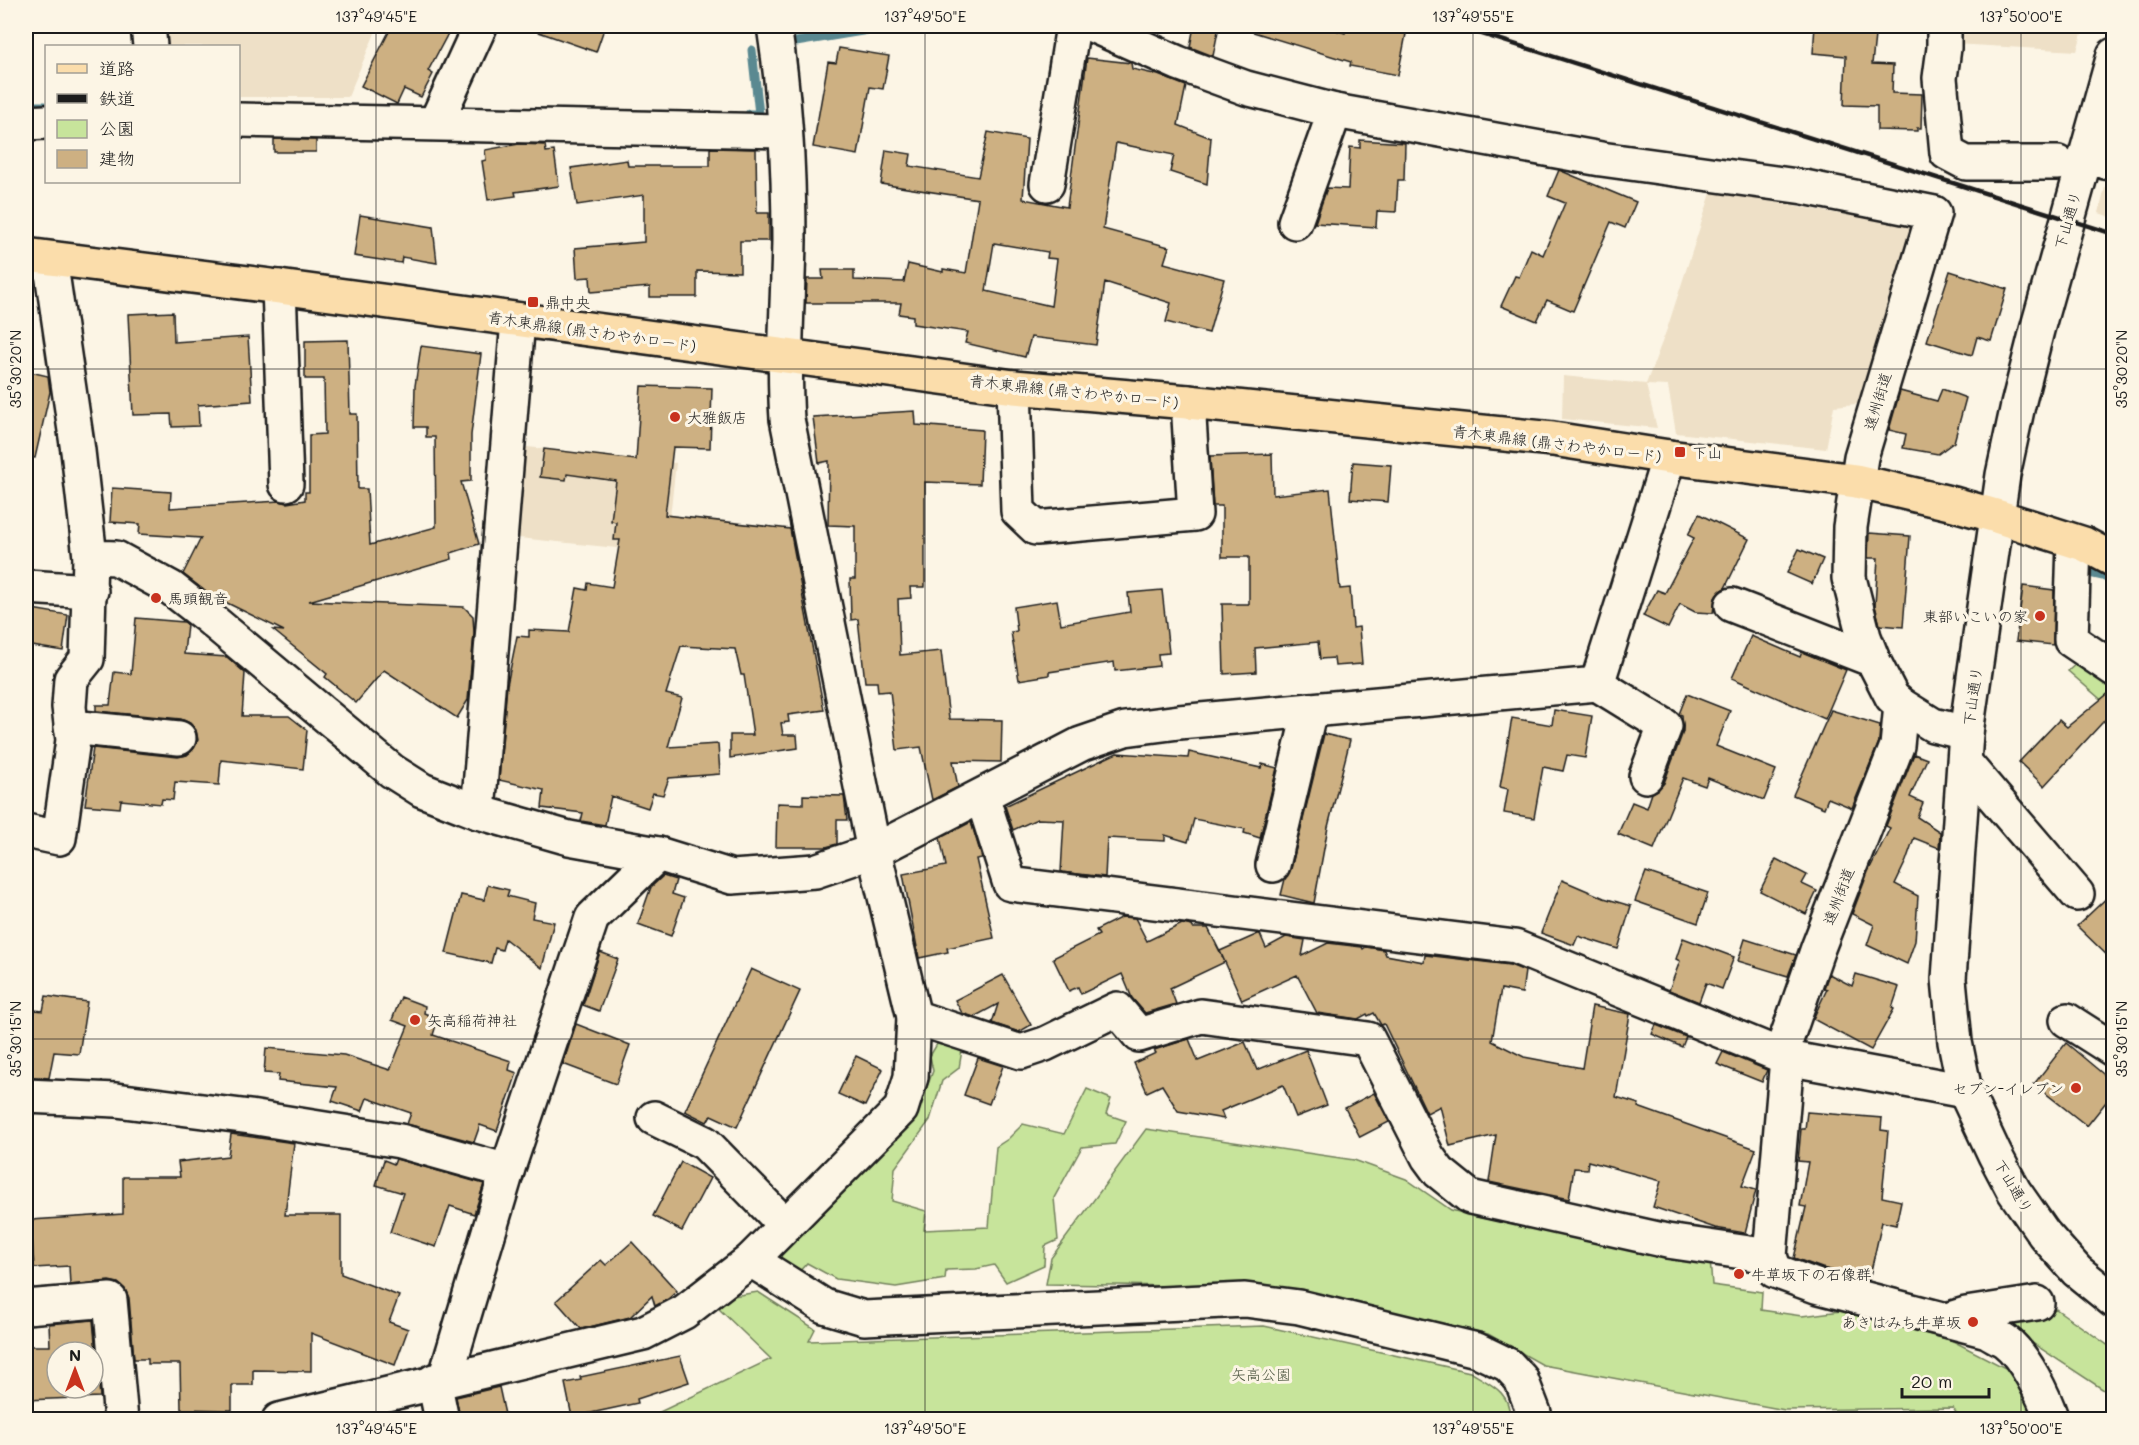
<svg xmlns="http://www.w3.org/2000/svg" width="2139" height="1445" viewBox="0 0 2139 1445" font-family="Mali,'Klee One',sans-serif">
  <style>
    .built { fill: #eee0c7 }
    .green { fill: #c7e49b; stroke: #72805c; stroke-width: 1.5 }
    .lines { fill: none; stroke-linecap: round; stroke-linejoin: round }
    .stream { stroke: #5a8991; stroke-width: 9 }
    .building { fill: #cdb082; stroke: #1c1c1c; stroke-width: 1.5; fill-rule: evenodd }
    .minor-casing { stroke: #1c1c1c; stroke-width: 38 }
    .major-casing { stroke: #1c1c1c; stroke-width: 38 }
    .minor { stroke: #fcf5e5; stroke-width: 33 }
    .major { stroke: #fbddab; stroke-width: 33 }
    .rail { stroke: #1c1c1c; stroke-width: 4.5 }
    .ticks { fill: none; stroke: #1c1c1c; stroke-width: 1.5; stroke-opacity: 0.45 }
    .poi-dot { fill: #c8321e; stroke: #fcf5e5; stroke-width: 2 }
    .labels { text-anchor: middle; dominant-baseline: central; stroke-width: 6; stroke-linejoin: round; paint-order: stroke }
    .street-label { font-size: 15px; fill: #1c1c1c; stroke: #fcf5e5 }
    .poi-label { font-size: 15px; fill: #1c1c1c; stroke: #fcf5e5; text-anchor: start }
    .park-label { font-size: 15px; fill: #4f5842; stroke: #fcf5e5 }
    .neatline { fill: none; stroke: #1c1c1c; stroke-width: 2 }
    .ticks-label { font-size: 15px; text-anchor: middle; fill: #1c1c1c }
  </style>
  <rect width="100%" height="100%" fill="#fcf5e5"/>
  <filter id="ink" filterUnits="userSpaceOnUse"><feTurbulence type="fractalNoise" baseFrequency=".0167" numOctaves="2"/><feDisplacementMap in="SourceGraphic" scale="12" xChannelSelector="R" yChannelSelector="G"/><feConvolveMatrix kernelMatrix="1 2 1 2 8 2 1 2 1" color-interpolation-filters="sRGB"/></filter>
  <g filter="url(#ink)">
    <g class="built">
      <polygon points="162,26 378,26 348,97 239,97 238,46 164,46"/>
      <polygon points="1955,26 2084,26 2077,51 1954,44"/>
      <polygon points="2109,170 2113,171 2113,218 2099,213"/>
      <polygon points="1712,190 1834,213 1920,226 1857,404 1834,406 1826,449 1676,433 1668,386 1646,385 1657,428 1562,419 1563,376 1646,384 1667,329"/>
      <polygon points="518,446 676,463 666,553 509,537"/>
    </g>
    <g class="green">
      <polygon points="2085,656 2113,678 2113,710 2068,671"/>
      <polygon points="937,1044 962,1050 959,1068 942,1081 930,1120 895,1168 892,1201 926,1211 924,1230 989,1227 996,1147 1008,1139 1023,1124 1064,1134 1087,1089 1111,1099 1106,1114 1126,1121 1115,1144 1082,1147 1054,1198 1058,1240 1045,1246 1044,1265 1006,1282 994,1265 976,1269 946,1270 945,1279 896,1287 836,1279 807,1263 797,1274 780,1265 783,1243 920,1105 933,1071 930,1056"/>
      <polygon points="1146,1129 1354,1160 1406,1179 1451,1210 1482,1218 1670,1255 1710,1259 1712,1285 1762,1292 1761,1310 1802,1316 1841,1311 1951,1340 2015,1373 2035,1419 1960,1419 1953,1408 1785,1410 1543,1365 1488,1334 1292,1291 1179,1286 1046,1284 1051,1258"/>
      <path d="M758 1292 815 1329 809 1341 1264 1326 1470 1372C1492 1385 1511 1392 1510 1420H643L771 1359 718 1308 727 1297Z"/>
      <polygon points="2056,1309 2113,1349 2113,1396 2002,1323 2037,1312"/>
    </g>
    <g class="lines">
      <g class="stream">
        <polyline points="796,42 892,26"/>
        <polyline points="26,106 44,106"/>
        <polyline points="749,114 759,114 752,50"/>
        <polyline points="2085,579 2085,572 2103,576 2114,582"/>
      </g>
    </g>
    <g class="building">
      <polygon points="392,26 452,26 428,71 433,74 421,97 404,89 397,104 361,86"/>
      <polygon points="530,26 605,26 596,52 530,29"/>
      <polygon points="1194,26 1219,26 1213,56 1190,47"/>
      <polygon points="1251,26 1323,26 1345,33 1347,26 1363,26 1406,34 1398,75 1350,66 1351,62 1250,31"/>
      <polygon points="1815,26 1876,26 1872,64 1893,65 1892,93 1922,94 1921,128 1917,128 1917,131 1877,130 1877,106 1844,105 1846,56 1813,53"/>
      <polygon points="839,48 889,56 883,89 870,87 858,155 813,147 828,62 836,63"/>
      <path d="M1087 58 1131 63 1132 69 1158 75 1186 86 1178 125 1211 138 1207 184 1170 172 1174 155 1116 143 1103 229 1169 247 1164 263 1224 279 1209 333 1166 322 1171 303 1105 282 1096 345 1031 337 1025 357 965 343 968 332 913 324V316L899 314 901 303H806L807 279H823L822 270H854V280L904 282 908 264 943 272V269L966 273 978 199 881 184 886 150 911 154 909 166 978 177 988 132 1027 139 1023 199 1067 207ZM994 243 1048 252 1047 258 1057 259 1051 306 986 291Z"/>
      <polygon points="274,139 316,140 316,152 274,152"/>
      <polygon points="1360,140 1405,143 1404,180 1398,180 1396,212 1377,211 1376,227 1315,223 1327,188 1348,189 1350,147 1360,148"/>
      <polygon points="519,144 545,145 546,152 554,151 559,186 515,192 516,196 488,200 482,161 486,160 485,150"/>
      <polygon points="710,148 756,149 757,213 769,213 769,241 740,241 740,272 697,271 697,297 650,297 650,287 591,292 590,277 577,278 575,248 644,242 644,195 577,205 571,168 627,160 628,166 710,166"/>
      <polygon points="1559,170 1636,202 1625,228 1611,222 1573,311 1547,300 1537,321 1501,306 1515,276 1519,277 1531,249 1543,255 1565,203 1548,196"/>
      <polygon points="360,215 433,227 437,263 402,257 401,263 354,256"/>
      <polygon points="1950,271 2007,289 1991,341 1977,337 1972,355 1927,341"/>
      <polygon points="173,312 174,342 248,337 252,401 198,405 199,426 172,427 171,414 133,415 128,314"/>
      <polygon points="348,340 350,414 357,414 358,489 367,489 370,545 436,527 435,437 426,437 426,427 414,427 415,386 421,346 481,354 471,435 471,481 461,482 479,544 451,553 452,559 309,601 464,607 473,616 474,633 468,700 457,718 384,670 356,703 325,677 327,674 273,630 284,631 209,594 183,574 201,538 139,534 140,524 110,522 112,488 171,492 170,508 280,501 287,503 305,500 305,492 309,492 309,435 325,434 324,379 305,379 305,341"/>
      <polygon points="26,371 48,376 50,392 35,458 26,457"/>
      <polygon points="641,386 712,388 710,448 673,447 665,515 790,529 824,710 788,715 789,722 781,723 783,735 797,735 798,748 730,758 730,735 753,735 744,675 741,675 735,649 681,646 666,694 682,698 668,747 718,744 720,774 669,778 663,795 653,793 648,808 611,796 605,825 581,821 583,813 542,808 544,790 499,780 507,685 517,636 529,637 529,630 569,632 577,588 587,590 588,583 612,587 620,540 614,540 616,522 611,521 616,481 567,474 566,480 540,477 544,449 636,460"/>
      <polygon points="1942,389 1966,398 1954,442 1938,454 1903,448 1906,434 1889,430 1900,391 1937,401"/>
      <polygon points="915,411 916,425 982,430 980,484 925,482 925,587 910,587 911,598 898,599 900,655 941,651 949,719 1002,720 1001,762 953,761 958,787 932,800 921,747 897,750 890,691 878,692 877,682 865,682 858,619 851,620 850,579 855,579 855,526 828,525 829,461 819,463 813,417"/>
      <polygon points="1272,454 1273,495 1330,489 1340,589 1350,588 1353,628 1359,627 1362,664 1335,666 1334,658 1320,659 1318,642 1255,648 1256,672 1224,674 1222,604 1249,604 1249,557 1222,557 1222,506 1213,506 1210,456"/>
      <polygon points="1353,462 1391,465 1388,502 1350,499"/>
      <polygon points="1699,514 1749,539 1725,588 1720,591 1715,598 1713,613 1695,612 1680,604 1668,628 1643,616 1657,590 1665,593 1694,538 1688,535"/>
      <polygon points="1869,533 1910,536 1903,627 1880,625 1875,606 1878,558 1868,558"/>
      <polygon points="1799,549 1823,559 1812,584 1787,573"/>
      <polygon points="2023,586 2054,590 2053,645 2016,641"/>
      <polygon points="1162,590 1169,653 1158,654 1159,666 1115,671 1114,662 1049,672 1049,675 1019,680 1011,632 1017,631 1014,607 1057,600 1061,624 1130,612 1128,593"/>
      <polygon points="26,608 68,615 63,651 26,645"/>
      <polygon points="136,618 184,622 187,624 184,654 227,657 245,673 242,716 289,716 307,730 303,769 221,760 219,785 175,782 173,800 162,799 161,804 121,800 120,808 85,805 93,748 178,757 187,755 194,748 198,740 196,730 190,723 181,719 96,711 96,705 110,705 114,672 131,674"/>
      <polygon points="1751,636 1800,657 1802,652 1846,670 1825,719 1732,678"/>
      <polygon points="2110,692 2114,696 2114,710 2044,786 2019,762 2059,720 2067,727"/>
      <polygon points="1687,694 1730,711 1716,746 1776,770 1764,800 1708,778 1705,786 1683,778 1654,849 1618,834 1632,802 1647,808 1652,793 1658,790 1664,783 1683,732 1682,715 1679,714"/>
      <polygon points="1554,710 1592,716 1585,758 1567,755 1563,771 1543,767 1534,818 1504,813 1508,789 1500,787 1512,718 1552,725"/>
      <polygon points="1831,710 1880,725 1879,742 1852,808 1828,798 1824,808 1793,795"/>
      <polygon points="1324,734 1350,740 1328,827 1314,903 1281,895 1285,879 1291,869"/>
      <polygon points="1189,752 1261,768 1262,764 1277,768 1260,838 1244,833 1245,829 1194,819 1188,842 1165,835 1165,841 1107,838 1105,877 1061,872 1064,820 1037,819 1013,830 1005,806 1104,759 1117,753 1188,758"/>
      <polygon points="1914,754 1927,759 1910,797 1923,803 1917,817 1940,832 1939,848 1914,838 1906,861 1895,884 1918,896 1915,941 1907,964 1867,945 1874,925 1852,914 1868,872 1890,828 1886,826"/>
      <polygon points="803,795 844,796 847,820 837,820 837,844 826,847 776,847 777,803 803,804"/>
      <polygon points="971,822 982,858 976,859 994,938 947,948 948,952 919,958 903,874 946,866 940,838"/>
      <polygon points="1776,859 1807,875 1802,884 1817,891 1806,914 1760,891"/>
      <polygon points="1646,872 1708,893 1698,923 1635,901"/>
      <polygon points="663,876 676,880 672,894 684,898 671,936 638,924 651,887"/>
      <polygon points="1562,880 1604,898 1631,906 1618,949 1578,936 1574,945 1541,933"/>
      <polygon points="488,885 509,890 507,896 535,903 532,918 554,922 542,968 505,939 502,950 495,948 491,963 446,953 461,895 484,900"/>
      <polygon points="2114,891 2114,962 2077,926"/>
      <polygon points="1122,917 1135,918 1147,941 1182,924 1192,926 1193,928 1208,928 1225,962 1170,988 1176,1004 1145,1013 1132,998 1122,974 1081,994 1078,987 1069,991 1053,958 1099,935 1096,930"/>
      <polygon points="1258,934 1260,934 1266,948 1286,937 1305,940 1302,956 1328,943 1362,947 1363,949 1366,947 1384,950 1386,955 1424,962 1425,955 1510,965 1525,971 1522,993 1501,989 1492,1041 1524,1057 1582,1068 1592,1006 1630,1014 1616,1097 1639,1104 1638,1107 1756,1149 1742,1186 1756,1190 1745,1233 1715,1228 1653,1207 1661,1181 1588,1161 1587,1169 1574,1168 1569,1199 1489,1182 1496,1135 1450,1146 1440,1106 1427,1113 1384,1024 1381,1025 1374,1013 1368,1016 1367,1014 1358,1019 1317,1013 1297,975 1242,1000 1220,951"/>
      <polygon points="1683,938 1734,957 1722,989 1706,983 1699,1002 1669,990 1680,961 1676,959"/>
      <polygon points="1745,939 1796,955 1788,976 1738,961"/>
      <polygon points="600,952 618,959 599,1011 583,1005"/>
      <polygon points="751,969 800,991 737,1127 711,1115 707,1122 685,1111"/>
      <polygon points="1829,974 1852,986 1856,974 1899,987 1892,1008 1894,1009 1871,1050 1813,1019 1827,989 1824,988"/>
      <polygon points="1003,975 1031,1025 1019,1032 992,1023 998,1004 974,1017 962,1013 955,1000"/>
      <polygon points="46,996 87,1002 79,1054 54,1052 49,1078 26,1076 26,1028 31,1029 35,1010 43,1011"/>
      <polygon points="401,997 425,1006 424,1013 438,1019 433,1035 511,1061 509,1070 517,1073 497,1131 480,1125 474,1142 407,1124 411,1113 367,1098 362,1111 332,1101 337,1087 278,1081 279,1074 264,1073 266,1048 344,1055 390,1070 408,1026 392,1020"/>
      <polygon points="576,1024 630,1045 616,1084 563,1064"/>
      <polygon points="1656,1025 1686,1037 1682,1047 1652,1034"/>
      <polygon points="1189,1039 1198,1061 1245,1042 1257,1070 1306,1050 1327,1105 1296,1117 1283,1085 1221,1111 1224,1119 1178,1111 1162,1085 1147,1092 1134,1063 1156,1053 1154,1050"/>
      <polygon points="2066,1043 2114,1083 2114,1092 2087,1126 2034,1084"/>
      <polygon points="1723,1052 1767,1070 1762,1082 1717,1064"/>
      <polygon points="856,1056 883,1069 865,1106 838,1094"/>
      <polygon points="978,1058 1003,1066 989,1104 964,1095"/>
      <polygon points="1374,1093 1389,1122 1360,1137 1345,1108"/>
      <polygon points="1807,1112 1882,1118 1881,1130 1888,1131 1882,1197 1901,1201 1896,1225 1882,1222 1869,1280 1822,1268 1794,1258 1806,1207 1800,1206 1808,1162 1798,1161 1801,1129 1805,1129"/>
      <polygon points="231,1134 294,1143 285,1215 341,1215 341,1274 399,1296 389,1322 408,1329 395,1365 311,1333 311,1371 253,1370 253,1385 232,1385 232,1410 181,1409 180,1364 148,1364 148,1359 134,1359 129,1298 125,1289 118,1283 109,1281 70,1285 69,1266 34,1268 31,1220 123,1214 123,1177 180,1177 178,1162 228,1156"/>
      <polygon points="396,1159 484,1184 474,1214 450,1206 436,1247 390,1232 403,1193 376,1185 384,1160 394,1164"/>
      <polygon points="681,1162 710,1178 682,1231 653,1216"/>
      <polygon points="632,1242 677,1291 668,1299 655,1306 652,1296 630,1317 581,1329 556,1301 601,1260 606,1265"/>
      <path d="M93 1320 100 1397 26 1400V1346H50L49 1324ZM57 1352H93V1388H57Z"/>
      <polygon points="680,1356 689,1382 637,1399 638,1403 572,1417 565,1383 581,1380 580,1377"/>
      <polygon points="499,1387 506,1419 460,1419 456,1397"/>
    </g>
    <g class="lines">
      <defs>
        <g id="minor">
          <polyline points="148,26 150,46"/>
          <path d="M1094 26 1178 63 1246 88 1335 111 1601 159 1804 187 1934 213 1861 457 1850 527 1849 578 1864 637 1873 660 1892 697 1901 705 1897 746 1818 948 1786 1040 1787 1058 1770 1256 1775 1271 1816 1286 1988 1331C1993 1335 1999 1337 2005 1341 2025 1356 2044 1396 2052 1420"/>
          <polyline points="1944,26 1944,48 1940,78 1947,153 1966,163 2058,163"/>
          <polyline points="2114,55 2037,330 2018,405 2003,475 1966,733 1949,979 1955,1042 1965,1091 1995,1155 2014,1191 2044,1234 2077,1271 2114,1301"/>
          <polyline points="238,120 785,131"/>
          <polyline points="436,122 480,26"/>
          <polyline points="26,123 46,122"/>
          <polyline points="2105,162 2114,163"/>
          <polyline points="1047,184 1073,26"/>
          <polyline points="1295,222 1335,111"/>
          <polyline points="50,259 78,451 90,557 116,558 171,588 208,617 392,771 422,790 478,812 569,838 658,854 732,877 815,871 874,851 1081,744 1125,729 1179,722 1597,684 1669,457"/>
          <polyline points="279,287 286,484"/>
          <polyline points="1014,387 1018,511 1036,528 1195,514 1188,402"/>
          <polyline points="2074,542 2071,640 2114,669"/>
          <polyline points="26,587 91,591"/>
          <polyline points="1732,605 1873,660"/>
          <polyline points="1597,684 1665,726 1646,776"/>
          <polyline points="1901,705 1933,725 1966,733"/>
          <polyline points="71,727 179,738"/>
          <polyline points="1965,763 2077,894"/>
          <polyline points="982,796 1010,884 1515,947 1787,1058 1965,1091"/>
          <polyline points="478,812 518,320"/>
          <polyline points="26,831 59,838 73,740 69,707 71,679 87,659 90,557"/>
          <polyline points="1273,865 1310,710"/>
          <polyline points="914,1017 1021,1052 1045,1044 1117,1009 1139,1035 1201,1016 1368,1039 1428,1157 1439,1172 1470,1197 1667,1241 1770,1256"/>
          <polyline points="2067,1020 2114,1050"/>
          <polyline points="26,1096 116,1100 250,1117 400,1141 507,1171"/>
          <polyline points="654,1118 705,1143 785,1225"/>
          <polyline points="751,1260 824,1306 864,1318 1245,1300 1299,1307 1477,1350 1508,1365 1521,1379 1534,1413 1534,1420"/>
          <polyline points="26,1307 110,1300 121,1420"/>
          <polyline points="1953,1318 1966,1314 2037,1303"/>
          <polyline points="445,1379 507,1171 592,918 658,854"/>
          <polyline points="434,1381 442,1420"/>
          <path d="M279 1420 643 1333 684 1312 751 1260 901 1109 911 1077 914 1017 874 851 787 419C783 360 788 300 789 240 789 169 785 96 774 26"/>
        </g>
        <polyline id="major" points="26,255 279,287 1014,387 1188,402 1553,439 1669,457 1856,481 1954,504 1996,516 2084,544 2114,560"/>
      </defs>
      <use href="#minor" class="minor-casing"/>
      <use href="#major" class="major-casing"/>
      <use href="#minor" class="minor"/>
      <use href="#major" class="major"/>
      <polyline class="rail" points="1457,26 2114,234"/>
    </g>
  </g>
  <path class="ticks" d="M376 26V1420M925 26V1420M1473 26V1420M2021 26V1420M26 369H2114M26 1039H2114"/>
  <g class="poi-dot">
    <rect x="527" y="296" width="12" height="12" rx="3"/>
    <circle cx="675" cy="417" r="6"/>
    <rect x="1674" y="446" width="12" height="12" rx="3"/>
    <circle cx="156" cy="598" r="6"/>
    <circle cx="2040" cy="616" r="6"/>
    <circle cx="415" cy="1020" r="6"/>
    <circle cx="2076" cy="1088" r="6"/>
    <circle cx="1739" cy="1274" r="6"/>
    <circle cx="1973" cy="1322" r="6"/>
  </g>
  <g class="labels">
    <g class="street-label">
      <text transform="translate(2067 220) rotate(-74)">下山通り</text>
      <text transform="translate(592 331) rotate(8)">青木東鼎線 (鼎さわやかロード)</text>
      <text transform="translate(1074 391) rotate(6)">青木東鼎線 (鼎さわやかロード)</text>
      <text transform="translate(1877 401) rotate(-73)">遠州街道</text>
      <text transform="translate(1557 443) rotate(7)">青木東鼎線 (鼎さわやかロード)</text>
      <text transform="translate(1972 696) rotate(-82)">下山通り</text>
      <text transform="translate(1838 896) rotate(-69)">遠州街道</text>
      <text transform="translate(2014 1186) rotate(59)">下山通り</text>
    </g>
    <g class="poi-label">
      <text x="545" y="302">鼎中央</text>
      <text x="687" y="417">大雅飯店</text>
      <text x="1692" y="452">下山</text>
      <text x="168" y="598">馬頭観音</text>
      <text x="2028" y="616" text-anchor="end">東部いこいの家</text>
      <text x="427" y="1020">矢高稲荷神社</text>
      <text x="2064" y="1088" text-anchor="end">セブン-イレブン</text>
      <text x="1751" y="1274">牛草坂下の石像群</text>
      <text x="1961" y="1322" text-anchor="end">あきはみち牛草坂</text>
    </g>
    <g class="park-label">
      <text x="1261" y="1374">矢高公園</text>
    </g>
  </g>
  <rect width="2139" height="1445" fill="none" stroke="#fcf5e5" stroke-width="66"/>
  <rect x="45" y="45" width="195" height="138" fill="#fcf5e5" stroke="#a29e95" stroke-width="1.5"/>
  <rect x="57" y="64" width="30" height="9" fill="#fbddab" stroke="#a29e95" stroke-width="1.5"/>
  <text x="99" y="75" font-size="18" fill="#1c1c1c">道路</text>
  <rect x="57" y="94" width="30" height="9" fill="#1c1c1c" stroke="#a29e95" stroke-width="1.5"/>
  <text x="99" y="105" font-size="18" fill="#1c1c1c">鉄道</text>
  <rect x="57" y="120" width="30" height="18" fill="#c7e49b" stroke="#a29e95" stroke-width="1.5"/>
  <text x="99" y="135" font-size="18" fill="#1c1c1c">公園</text>
  <rect x="57" y="150" width="30" height="18" fill="#cdb082" stroke="#a29e95" stroke-width="1.5"/>
  <text x="99" y="165" font-size="18" fill="#1c1c1c">建物</text>
  <g transform="translate(75 1370)"><circle r="28" fill="#fcf5e5" stroke="#a29e95" stroke-width="1.5"/>
  <path d="M0-4.5L10 22L0 15L-10 22Z" fill="#c8321e"/>
  <text y="-9" font-size="16" font-weight="bold" text-anchor="middle" fill="#1c1c1c">N</text>
  </g>
  <path d="M1902 1388v9h87v-9" fill="none" stroke="#1c1c1c" stroke-width="3"/>
  <text x="1911" y="1388" font-size="18" fill="#1c1c1c" stroke="#fcf5e5" stroke-width="4.5" paint-order="stroke">20 m</text>
  <rect x="33" y="33" width="2073" height="1379" class="neatline"/>
  <g class="ticks-label">
    <text x="376" y="22">137°49'45"E</text>
    <text x="925" y="22">137°49'50"E</text>
    <text x="1473" y="22">137°49'55"E</text>
    <text x="2021" y="22">137°50'00"E</text>
    <text transform="translate(16 369) rotate(-90)" y="5">35°30'20"N</text>
    <text transform="translate(2122 369) rotate(-90)" y="5">35°30'20"N</text>
    <text transform="translate(16 1039) rotate(-90)" y="5">35°30'15"N</text>
    <text transform="translate(2122 1039) rotate(-90)" y="5">35°30'15"N</text>
    <text x="376" y="1434">137°49'45"E</text>
    <text x="925" y="1434">137°49'50"E</text>
    <text x="1473" y="1434">137°49'55"E</text>
    <text x="2021" y="1434">137°50'00"E</text>
  </g>
</svg>
